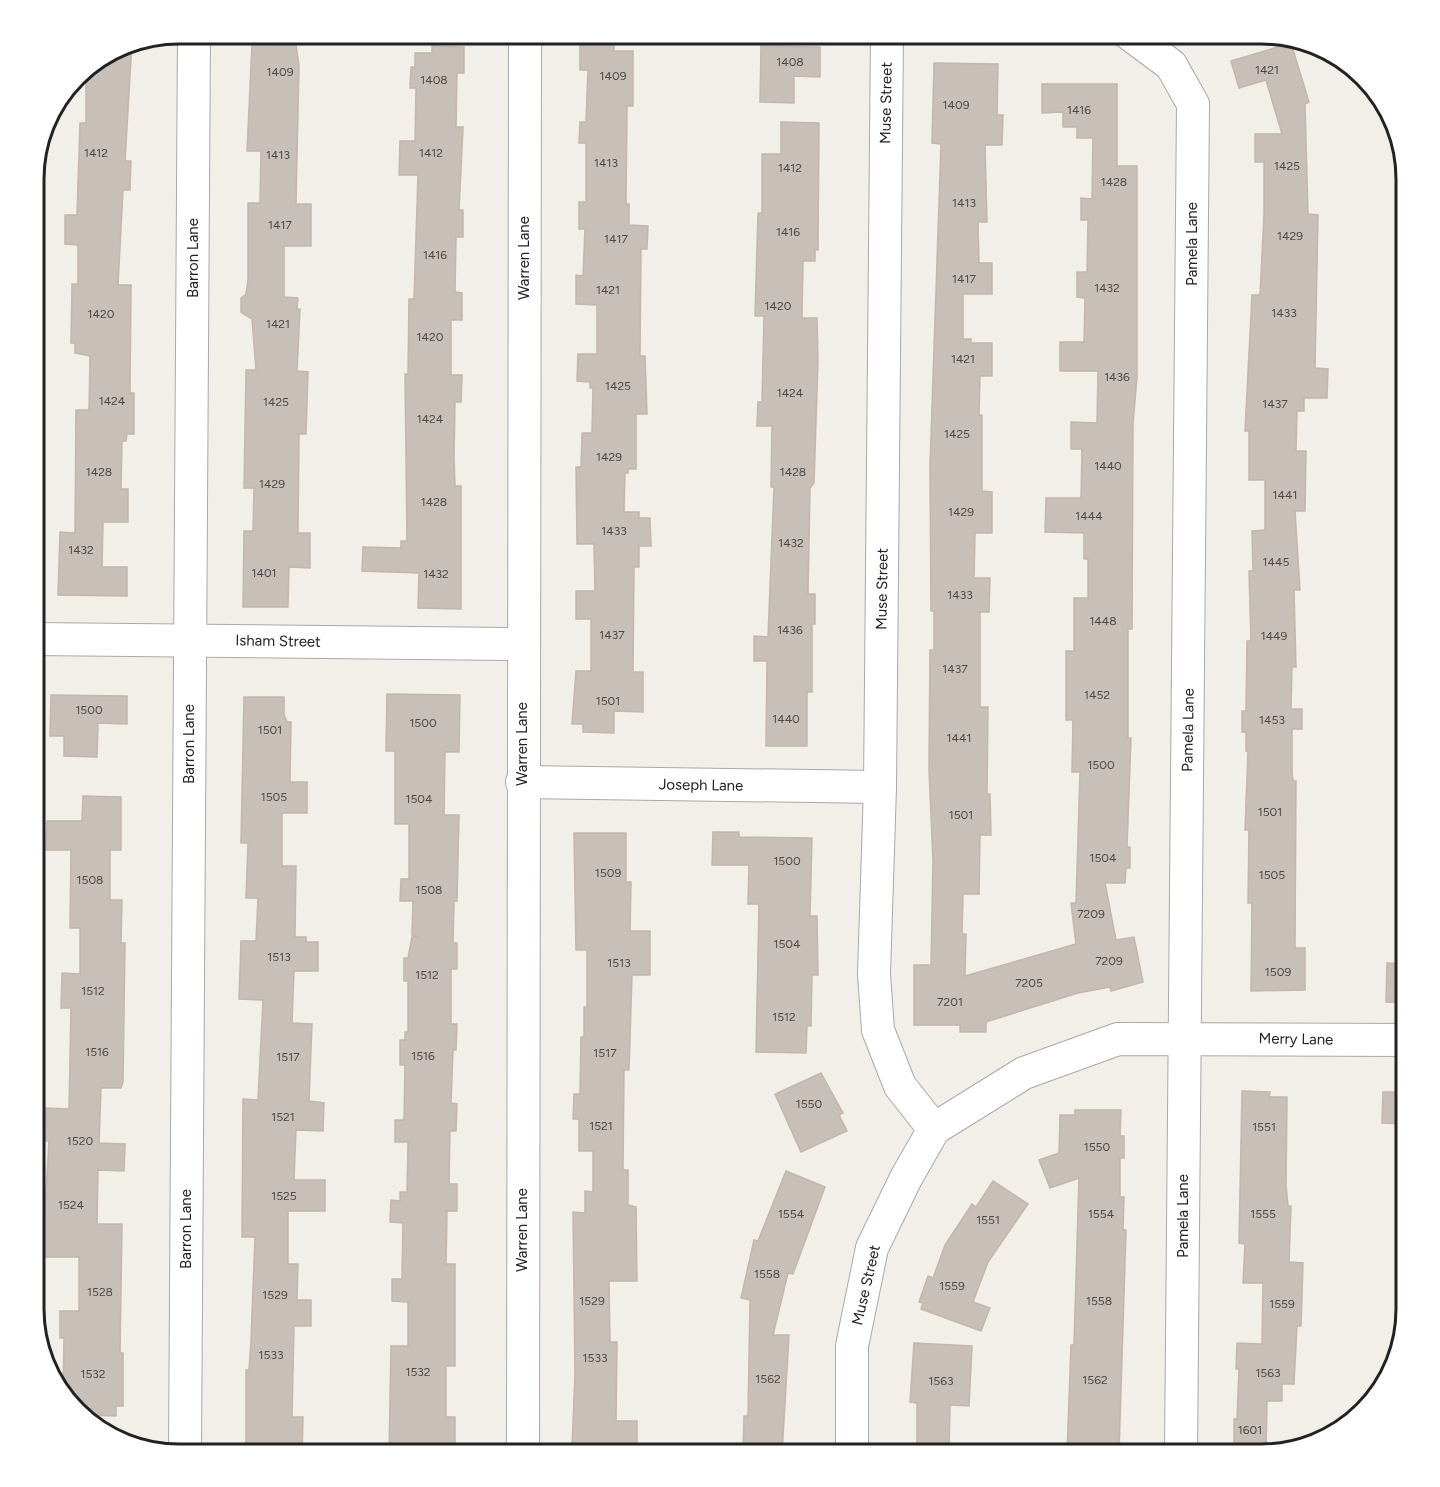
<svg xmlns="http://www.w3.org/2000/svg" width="1440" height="1487" viewBox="0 0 1440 1487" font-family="Figtree,sans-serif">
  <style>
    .building { fill: #c7bfb8; stroke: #c4b6ab; stroke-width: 1.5 }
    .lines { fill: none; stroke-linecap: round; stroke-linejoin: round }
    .minor-casing { stroke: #a9a9a9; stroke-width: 34 }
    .minor { stroke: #fff; stroke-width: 32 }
    .labels { text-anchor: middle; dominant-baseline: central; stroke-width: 4.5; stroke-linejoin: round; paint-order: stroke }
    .number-label { font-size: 12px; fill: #4b4948 }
    .street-label { font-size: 15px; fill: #222; stroke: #fff }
    .rim { fill: none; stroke: #222; stroke-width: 3 }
  </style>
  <rect width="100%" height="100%" fill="#f2efe9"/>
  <g class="building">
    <polygon points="132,42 125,161 131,161 130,190 123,190 118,285 131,285 130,393 134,393 134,434 127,434 126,441 122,441 121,489 128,489 128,522 103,522 102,567 127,567 127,596 58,595 60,532 75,533 76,410 89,410 90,356 75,353 75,343 71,343 72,284 78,284 78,245 65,244 65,215 77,215 80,123 86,123 86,67 123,44"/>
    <polygon points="580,43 614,44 614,51 633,51 633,106 627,106 626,204 629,204 629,225 648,226 647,249 641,249 640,356 645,356 647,414 636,414 636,469 628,469 628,473 625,473 624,512 639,512 639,518 650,518 651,546 639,546 639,567 634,567 633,672 643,672 643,712 614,711 614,733 583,732 583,724 572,724 576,671 591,671 591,619 576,619 576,591 595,591 594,544 577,544 576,467 581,467 582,433 592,433 593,388 590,388 590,382 577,381 578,354 597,354 597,305 576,304 576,275 583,276 585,229 579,229 579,202 586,202 586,143 579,143 580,122 586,122 588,70 580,70"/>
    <polygon points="1291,43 1309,102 1305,104 1308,214 1318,215 1315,368 1328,369 1327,398 1304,398 1304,411 1297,411 1296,451 1306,451 1305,511 1295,511 1300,590 1294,590 1296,667 1292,667 1291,709 1302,709 1302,729 1292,729 1292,772 1293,781 1296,781 1295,948 1305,948 1305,990 1251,991 1252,903 1248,903 1249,830 1245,830 1248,751 1246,751 1246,732 1242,732 1242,711 1246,711 1247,641 1251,641 1249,571 1253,571 1252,531 1265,530 1265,480 1249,480 1249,431 1245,431 1252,295 1260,295 1264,214 1264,162 1255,162 1255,134 1282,134 1266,80 1239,88 1231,61"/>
    <polygon points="252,44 296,45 299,65 296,204 311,204 311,246 284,246 284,297 298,298 297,309 300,309 297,371 308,372 306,434 299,434 298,533 310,533 310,568 289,567 288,607 243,607 244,531 253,531 254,488 244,488 246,370 256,370 252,319 241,312 241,298 246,294 248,280 248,203 260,203 261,151 247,151"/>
    <polygon points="432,46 464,47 464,73 457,73 456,127 463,127 459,210 463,210 463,237 456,237 455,292 462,293 462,320 451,320 451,375 462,375 461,402 455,402 454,457 455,486 461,486 461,609 418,608 419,573 362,571 363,547 401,548 401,541 407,541 405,374 408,374 409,299 414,299 418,175 399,175 400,141 415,141 416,88 410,88 411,67 415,67 415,53 432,53"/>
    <polygon points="761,46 820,47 820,77 794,76 794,103 760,102"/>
    <polygon points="934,63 998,64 997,115 1003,115 1002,145 985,145 987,222 978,222 979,263 992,263 992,294 963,294 963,339 971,339 971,343 992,343 992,376 980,376 979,415 982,415 982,491 992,492 992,533 975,533 974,578 990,578 989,612 980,612 980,707 988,707 987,794 990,794 991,835 980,835 979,894 963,894 962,934 966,934 965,976 1076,944 1071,903 1076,903 1080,772 1072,772 1073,720 1066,720 1066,651 1074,651 1074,598 1088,598 1088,559 1084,559 1084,533 1045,532 1046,498 1081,498 1082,449 1071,449 1071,422 1097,423 1098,371 1060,371 1060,342 1084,342 1085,298 1077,297 1077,272 1087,272 1088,220 1081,220 1081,198 1092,199 1093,138 1077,138 1077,127 1063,127 1063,112 1042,113 1042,84 1117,84 1117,166 1137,166 1137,377 1133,424 1132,629 1128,629 1128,738 1131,738 1127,847 1130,847 1130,868 1126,868 1125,883 1105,883 1116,940 1134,937 1143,982 1111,991 1110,987 1078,993 986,1022 986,1032 960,1032 960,1025 914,1025 914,965 931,965 933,861 929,769 930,650 934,650 934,611 931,611 930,466 941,144 932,143"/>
    <polygon points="781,122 819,123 818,250 815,250 815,261 803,261 802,318 817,318 818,361 814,483 810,488 808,594 815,594 815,624 812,624 812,692 807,692 807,746 766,746 767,661 754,661 754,636 768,637 774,487 771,487 772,426 757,426 758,402 762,402 764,316 755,316 758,213 762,213 762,154 781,154"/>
    <polygon points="387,694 460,695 459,752 445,752 444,815 459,815 457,901 454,901 453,943 457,943 457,969 451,969 451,1024 457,1024 456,1050 453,1050 451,1103 457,1104 456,1131 450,1131 449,1184 457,1184 457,1211 447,1211 446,1264 455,1264 455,1366 446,1366 446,1417 455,1417 455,1448 435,1446 430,1454 389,1454 391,1346 408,1346 408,1302 392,1301 392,1279 402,1279 403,1223 390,1222 391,1200 400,1201 400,1192 407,1192 408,1142 395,1142 395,1120 404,1120 405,1065 400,1065 400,1040 405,1040 405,1032 408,1032 408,981 404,981 404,958 408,958 412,937 417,937 412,935 413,901 400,901 401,879 409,879 409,824 395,824 395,751 386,751"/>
    <polygon points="51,695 127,696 127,724 98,723 97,757 64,756 64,736 50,736"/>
    <polygon points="244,697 284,697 284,714 287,722 291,722 290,782 307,782 307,813 282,813 282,866 296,866 295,937 306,937 306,942 318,942 318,971 294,971 292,1023 312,1024 309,1101 324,1103 323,1131 296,1130 294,1180 325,1180 325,1211 288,1211 288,1264 298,1264 297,1300 311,1300 311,1326 294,1326 292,1417 303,1417 302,1454 267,1454 267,1444 246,1444 246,1370 249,1370 251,1340 255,1237 242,1237 243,1099 258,1100 263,1000 239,999 241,941 256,941 258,898 246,898 248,843 241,843"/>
    <polygon points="83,796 121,797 121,850 110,850 110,900 122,900 121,943 125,943 123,1082 121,1088 101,1088 99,1143 125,1144 124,1171 98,1170 97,1224 122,1224 120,1353 123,1353 123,1406 116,1406 116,1416 84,1415 69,1404 63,1395 64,1338 60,1338 60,1311 79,1311 79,1257 42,1257 49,1141 45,1141 46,1108 69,1109 71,1008 61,1008 62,973 80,974 80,928 70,928 71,850 46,850 47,821 82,821"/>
    <polygon points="713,832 739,832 739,837 812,838 810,916 817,916 818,975 812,975 811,1026 807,1026 806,1053 756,1052 759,904 748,904 749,865 712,865"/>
    <polygon points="574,833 626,833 626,882 631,882 630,931 650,931 650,975 632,975 629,1070 624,1070 623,1170 628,1170 628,1205 636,1207 637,1281 609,1281 610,1342 617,1342 616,1421 637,1421 637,1454 596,1454 596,1447 572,1447 575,1374 573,1212 585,1213 585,1191 593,1192 593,1151 579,1151 579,1119 573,1119 574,1094 580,1094 581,1037 584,1037 584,1007 587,1007 587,950 576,950"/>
    <polygon points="1387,963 1407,964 1407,1003 1386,1002"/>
    <polygon points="821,1073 843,1113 839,1115 847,1131 801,1152 775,1094"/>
    <polygon points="1242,1091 1270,1092 1269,1097 1287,1097 1286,1185 1288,1206 1291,1206 1289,1262 1303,1263 1301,1326 1297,1326 1294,1384 1282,1384 1282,1401 1267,1401 1266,1453 1262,1454 1234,1454 1234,1419 1237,1419 1239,1369 1236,1369 1237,1343 1262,1344 1263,1283 1243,1283 1245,1244 1239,1243"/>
    <polygon points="1383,1092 1407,1092 1407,1124 1382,1123"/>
    <polygon points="1075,1110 1121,1110 1120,1136 1124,1136 1124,1158 1120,1158 1120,1197 1124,1197 1123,1230 1126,1230 1119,1454 1067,1454 1071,1345 1074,1345 1079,1178 1050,1188 1039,1160 1059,1153 1060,1115 1075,1115"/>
    <polygon points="786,1171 825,1187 793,1274 788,1273 773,1335 789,1335 782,1454 743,1454 744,1416 748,1416 750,1300 741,1298 754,1240 758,1241"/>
    <polygon points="993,1181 1028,1204 988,1262 973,1302 990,1308 981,1331 921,1309 923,1303 919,1302 928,1276 933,1278 945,1245 972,1204 976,1207"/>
    <polygon points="914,1343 972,1346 969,1406 950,1405 949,1454 917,1454 917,1403 910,1402"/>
  </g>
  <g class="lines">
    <defs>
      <g id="minor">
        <polyline points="887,33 880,787 874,974 878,1030 900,1086 934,1129"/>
        <polyline points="1128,33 1171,65 1193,104 1181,1454"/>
        <polyline points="33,639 522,644"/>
        <polyline points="522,782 880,787"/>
        <polyline points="185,1454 194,33"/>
        <polyline points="523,1454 525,33"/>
        <polyline points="852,1454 852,1346 872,1248 906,1178 934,1129 1024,1073 1118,1039 1407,1040"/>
      </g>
    </defs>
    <use href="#minor" class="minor-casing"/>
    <use href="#minor" class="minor"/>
  </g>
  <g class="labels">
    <g class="number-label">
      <text x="790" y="62">1408</text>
      <text x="1267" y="70">1421</text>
      <text x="280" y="72">1409</text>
      <text x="613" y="76">1409</text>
      <text x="434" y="80">1408</text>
      <text x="956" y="105">1409</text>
      <text x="1079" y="110">1416</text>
      <text x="96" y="153">1412</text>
      <text x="431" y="153">1412</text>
      <text x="278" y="155">1413</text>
      <text x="606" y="163">1413</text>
      <text x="1287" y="166">1425</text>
      <text x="790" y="168">1412</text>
      <text x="1114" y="182">1428</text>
      <text x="964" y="203">1413</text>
      <text x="280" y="225">1417</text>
      <text x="788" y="232">1416</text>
      <text x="1290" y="236">1429</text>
      <text x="616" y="239">1417</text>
      <text x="435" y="255">1416</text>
      <text x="964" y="279">1417</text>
      <text x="1107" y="288">1432</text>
      <text x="608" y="290">1421</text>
      <text x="778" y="306">1420</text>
      <text x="1284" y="313">1433</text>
      <text x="101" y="314">1420</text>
      <text x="278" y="324">1421</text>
      <text x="430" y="337">1420</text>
      <text x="963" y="359">1421</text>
      <text x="1117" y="377">1436</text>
      <text x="618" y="386">1425</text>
      <text x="790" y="393">1424</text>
      <text x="112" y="401">1424</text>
      <text x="276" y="402">1425</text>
      <text x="1275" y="404">1437</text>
      <text x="430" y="419">1424</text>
      <text x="957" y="434">1425</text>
      <text x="609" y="457">1429</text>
      <text x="1108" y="466">1440</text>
      <text x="99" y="472">1428</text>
      <text x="793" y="472">1428</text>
      <text x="272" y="484">1429</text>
      <text x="1285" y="495">1441</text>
      <text x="434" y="502">1428</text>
      <text x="961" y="512">1429</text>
      <text x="1089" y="516">1444</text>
      <text x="614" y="531">1433</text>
      <text x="791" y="543">1432</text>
      <text x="81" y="550">1432</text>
      <text x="1276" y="562">1445</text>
      <text x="264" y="573">1401</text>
      <text x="436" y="574">1432</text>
      <text x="960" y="595">1433</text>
      <text x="1103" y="621">1448</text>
      <text x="790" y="630">1436</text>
      <text x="612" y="635">1437</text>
      <text x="1274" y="636">1449</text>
      <text x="955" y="669">1437</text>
      <text x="1097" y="695">1452</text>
      <text x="608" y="701">1501</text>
      <text x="89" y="710">1500</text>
      <text x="786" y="719">1440</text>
      <text x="1272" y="720">1453</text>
      <text x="423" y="723">1500</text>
      <text x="270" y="730">1501</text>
      <text x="959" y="738">1441</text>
      <text x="1101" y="765">1500</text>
      <text x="274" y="797">1505</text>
      <text x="419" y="799">1504</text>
      <text x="1270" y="812">1501</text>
      <text x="961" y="815">1501</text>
      <text x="1103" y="858">1504</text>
      <text x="787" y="861">1500</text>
      <text x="608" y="873">1509</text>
      <text x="1272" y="875">1505</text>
      <text x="90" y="880">1508</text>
      <text x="429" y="890">1508</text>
      <text x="1091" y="914">7209</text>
      <text x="787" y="944">1504</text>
      <text x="279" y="957">1513</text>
      <text x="1109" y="961">7209</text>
      <text x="619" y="963">1513</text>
      <text x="1278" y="972">1509</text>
      <text x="427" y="975">1512</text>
      <text x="1029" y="983">7205</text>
      <text x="93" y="991">1512</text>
      <text x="950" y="1002">7201</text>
      <text x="784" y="1017">1512</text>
      <text x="97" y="1052">1516</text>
      <text x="605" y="1053">1517</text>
      <text x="423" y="1056">1516</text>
      <text x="288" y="1057">1517</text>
      <text x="809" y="1104">1550</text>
      <text x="283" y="1117">1521</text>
      <text x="601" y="1126">1521</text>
      <text x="1264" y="1127">1551</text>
      <text x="80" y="1141">1520</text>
      <text x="1097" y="1147">1550</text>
      <text x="284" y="1196">1525</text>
      <text x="71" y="1205">1524</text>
      <text x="791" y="1214">1554</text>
      <text x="1101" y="1214">1554</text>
      <text x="1263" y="1214">1555</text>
      <text x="988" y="1220">1551</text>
      <text x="767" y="1274">1558</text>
      <text x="952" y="1286">1559</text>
      <text x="100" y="1292">1528</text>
      <text x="275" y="1295">1529</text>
      <text x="592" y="1301">1529</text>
      <text x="1099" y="1301">1558</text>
      <text x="1282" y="1304">1559</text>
      <text x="271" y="1355">1533</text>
      <text x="595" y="1358">1533</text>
      <text x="418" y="1372">1532</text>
      <text x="1268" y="1373">1563</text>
      <text x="93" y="1374">1532</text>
      <text x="768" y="1379">1562</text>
      <text x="1095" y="1380">1562</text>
      <text x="941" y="1381">1563</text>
      <text x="1250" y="1430">1601</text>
    </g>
    <g class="street-label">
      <text transform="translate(886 103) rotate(-89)">Muse Street</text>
      <text transform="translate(1192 244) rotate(-90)">Pamela Lane</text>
      <text transform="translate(193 258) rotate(-90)">Barron Lane</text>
      <text transform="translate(524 258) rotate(-90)">Warren Lane</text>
      <text transform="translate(882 589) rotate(-89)">Muse Street</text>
      <text transform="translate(278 641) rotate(1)">Isham Street</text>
      <text transform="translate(1188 730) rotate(-89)">Pamela Lane</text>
      <text transform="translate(189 744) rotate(-90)">Barron Lane</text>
      <text transform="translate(522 744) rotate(-90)">Warren Lane</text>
      <text transform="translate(701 785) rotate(1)">Joseph Lane</text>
      <text transform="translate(1296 1039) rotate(1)">Merry Lane</text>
      <text transform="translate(1183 1216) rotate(-90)">Pamela Lane</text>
      <text transform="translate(186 1229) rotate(-90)">Barron Lane</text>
      <text transform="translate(522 1230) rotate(-90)">Warren Lane</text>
      <text transform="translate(866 1285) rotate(-77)">Muse Street</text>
    </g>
  </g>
  <path d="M0 0H1440V1487H0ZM179 44H1261A135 135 0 0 1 1396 179V1309A135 135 0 0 1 1261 1444H179A135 135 0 0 1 44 1309V179A135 135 0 0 1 179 44Z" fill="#fff" fill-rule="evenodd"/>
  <path class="rim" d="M179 44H1261A135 135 0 0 1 1396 179V1309A135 135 0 0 1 1261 1444H179A135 135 0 0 1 44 1309V179A135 135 0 0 1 179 44Z"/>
</svg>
